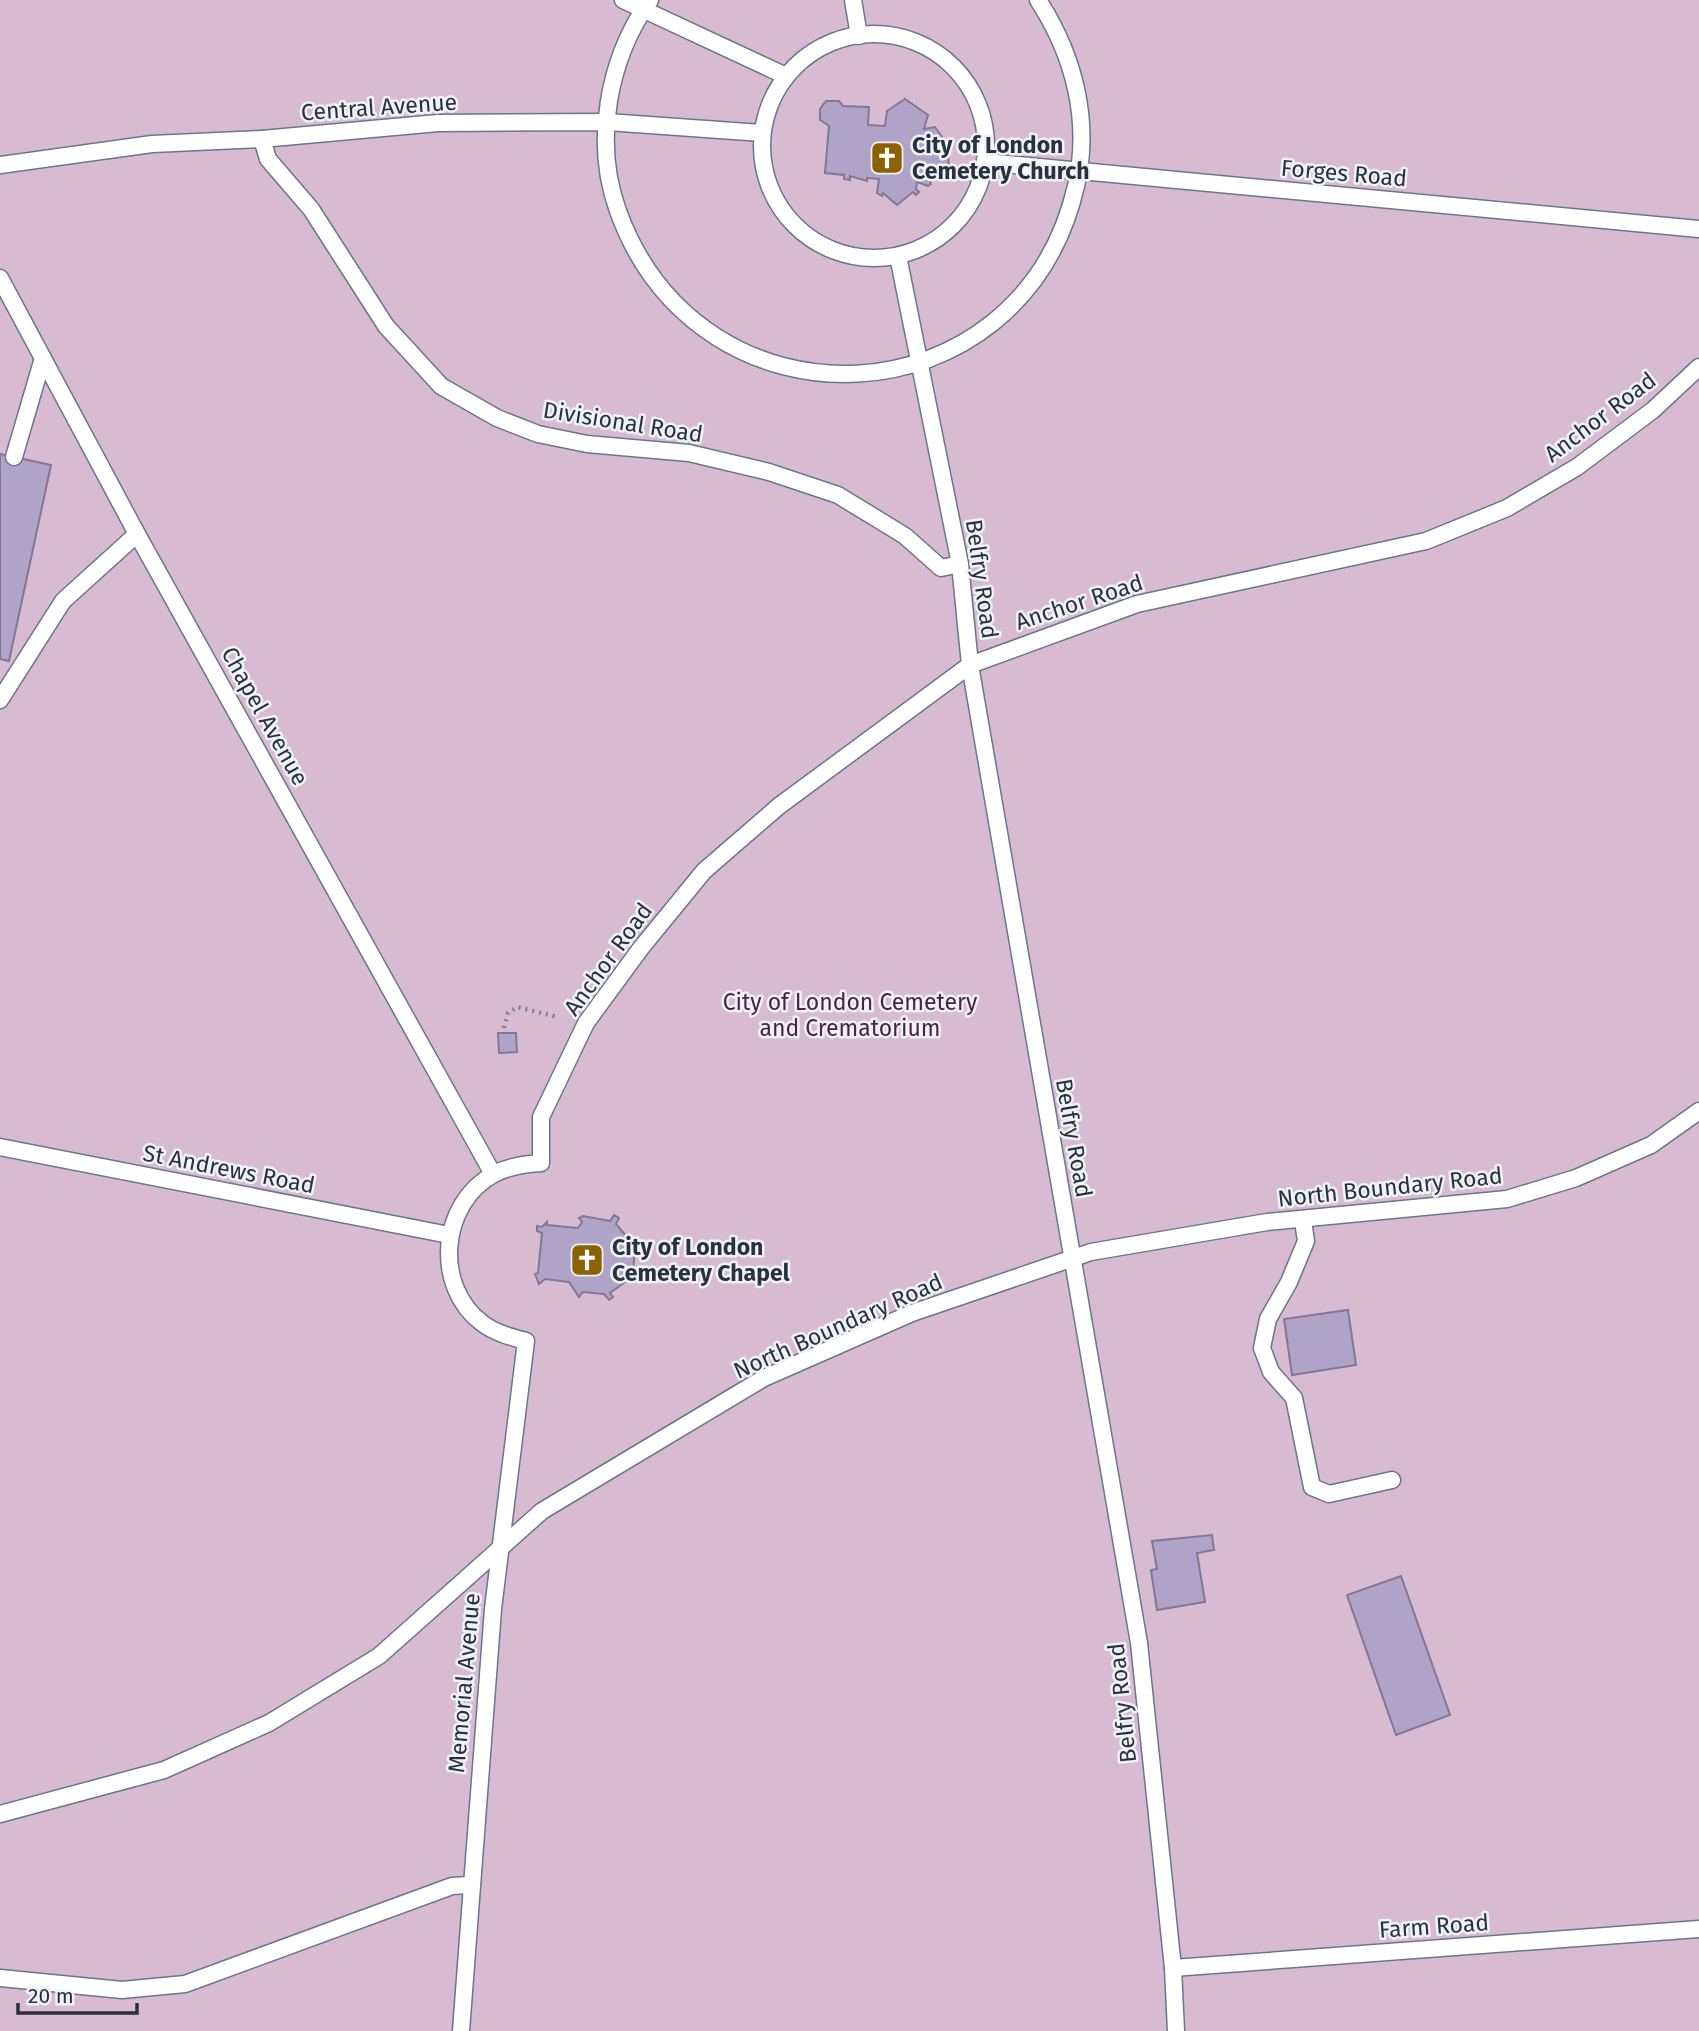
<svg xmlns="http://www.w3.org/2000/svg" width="1699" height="2031" viewBox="0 0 1699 2031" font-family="'Fira Sans',sans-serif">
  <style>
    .green { fill: #d8bbd1 }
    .building { fill: #afa4c8; stroke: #817796; stroke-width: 2 }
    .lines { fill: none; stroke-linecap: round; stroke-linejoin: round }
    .service-casing { stroke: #687692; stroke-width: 19 }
    .path { stroke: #7a8291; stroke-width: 4.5; stroke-dasharray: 2 5; stroke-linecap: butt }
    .service { stroke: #fff; stroke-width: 16 }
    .labels { text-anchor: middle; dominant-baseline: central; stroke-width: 5; stroke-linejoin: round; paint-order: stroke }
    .street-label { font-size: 23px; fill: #2a303c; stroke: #eff3f9 }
    .poi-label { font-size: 23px; font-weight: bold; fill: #2a303c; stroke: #eff3f9; text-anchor: start }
    .park-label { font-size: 23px; fill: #4c2145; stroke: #eff3f9 }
  </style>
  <rect width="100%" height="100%" fill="#dce6f9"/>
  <rect class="green" x="0" y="0" width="1699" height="2031"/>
  <g class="building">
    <polygon points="905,99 928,115 924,129 935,127 947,144 952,143 952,148 948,149 949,172 930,181 931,184 928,186 917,182 916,189 919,192 916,195 913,192 897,205 883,193 882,196 877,193 879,179 867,178 867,181 850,176 850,180 844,179 844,175 825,173 829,126 820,120 820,109 826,101 839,101 843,106 869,107 868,125 885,126 887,111"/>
    <polygon points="0,454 51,465 9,661 0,659"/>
    <polygon points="498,1033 516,1033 517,1052 499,1053"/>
    <polygon points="614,1215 619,1218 616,1224 633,1244 639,1242 641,1247 635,1250 633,1271 638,1274 636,1279 632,1277 610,1293 613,1297 609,1300 604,1294 583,1292 579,1297 569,1282 545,1279 539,1284 535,1274 538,1273 542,1233 537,1231 537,1226 542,1227 547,1222 547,1225 578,1228 582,1222 579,1218 583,1216 610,1221"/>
    <polygon points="1348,1310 1356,1365 1292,1375 1284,1319"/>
    <polygon points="1212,1535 1214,1550 1197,1553 1205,1602 1157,1610 1151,1570 1157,1569 1152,1541"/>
    <polygon points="1401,1576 1450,1715 1396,1735 1347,1595"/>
  </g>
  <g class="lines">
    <defs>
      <g id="service">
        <polyline points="623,0 786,76"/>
        <path d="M650 0C608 59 593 142 618 211 701 440 1021 424 1076 186 1091 121 1074 55 1038 0"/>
        <polyline points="853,0 859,36"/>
        <circle cx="874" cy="146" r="112"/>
        <polyline points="262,139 268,159 311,209 386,326 441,386 497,418 538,434 587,444 689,453 769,472 838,495 905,536 941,568 960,564"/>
        <polyline points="985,162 1699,229"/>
        <polyline points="0,165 152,144 262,139 438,123 607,122 762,133"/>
        <polyline points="898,256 960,564 970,665 1139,1643 1173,1968 1176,2031"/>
        <polyline points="0,278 137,534 493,1174"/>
        <polyline points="14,457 43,358"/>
        <polyline points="0,700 63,601 137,534"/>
        <polyline points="0,1147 449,1235"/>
        <polyline points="1303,1221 1306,1241 1289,1282 1268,1319 1262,1348 1271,1372 1294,1398 1312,1487 1329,1494 1392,1480"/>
        <polyline points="0,1814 164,1770 269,1723 379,1656 542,1511 764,1378 912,1313 1091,1252 1267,1222 1507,1199 1576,1178 1651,1145 1699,1111"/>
        <polyline points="1173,1968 1699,1929"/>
        <polyline points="0,1978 122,1990 185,1984 452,1886 470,1885"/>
        <path d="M461 2031 493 1609 526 1341C511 1337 495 1333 482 1323 433 1286 440 1203 494 1174 509 1166 525 1164 541 1163V1117L586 1023 641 948 704 871 779 806 970 665 1137 604 1426 541 1507 508 1577 467 1653 410 1699 367"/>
      </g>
    </defs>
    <use href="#service" class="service-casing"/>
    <polyline class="path" points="504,1028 508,1013 517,1007 558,1017"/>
    <use href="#service" class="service"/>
  </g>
  <defs>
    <symbol id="church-square" viewBox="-11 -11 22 22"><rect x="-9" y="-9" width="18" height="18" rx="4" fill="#8b6102" stroke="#eff3f9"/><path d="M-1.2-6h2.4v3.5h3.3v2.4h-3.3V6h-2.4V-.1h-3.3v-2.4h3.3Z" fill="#fff"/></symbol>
  </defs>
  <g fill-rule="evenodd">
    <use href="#church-square" x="868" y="139" width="38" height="38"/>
    <use href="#church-square" x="568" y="1241" width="38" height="38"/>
  </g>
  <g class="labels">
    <g class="street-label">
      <text transform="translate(379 107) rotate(-4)">Central Avenue</text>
      <text transform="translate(1344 173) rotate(5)">Forges Road</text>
      <text transform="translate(1600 417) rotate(-37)">Anchor Road</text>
      <text transform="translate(623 422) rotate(9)">Divisional Road</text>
      <text transform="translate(982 579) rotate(82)">Belfry Road</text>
      <text transform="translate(1079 602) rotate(-18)">Anchor Road</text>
      <text transform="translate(265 716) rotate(61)">Chapel Avenue</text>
      <text transform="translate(608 959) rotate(-54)">Anchor Road</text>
      <text transform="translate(1074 1138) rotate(80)">Belfry Road</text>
      <text transform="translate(229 1169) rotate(11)">St Andrews Road</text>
      <text transform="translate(1390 1187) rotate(-6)">North Boundary Road</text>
      <text transform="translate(838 1326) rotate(-24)">North Boundary Road</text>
      <text transform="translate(464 1683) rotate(-85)">Memorial Avenue</text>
      <text transform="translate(1122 1703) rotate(-96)">Belfry Road</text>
      <text transform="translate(1434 1926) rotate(-4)">Farm Road</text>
    </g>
    <g class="poi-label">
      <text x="912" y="145">City of London<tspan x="912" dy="26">Cemetery Church</tspan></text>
      <text x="612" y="1247">City of London<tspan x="612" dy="26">Cemetery Chapel</tspan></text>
    </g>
    <g class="park-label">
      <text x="850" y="1002">City of London Cemetery<tspan x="850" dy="26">and Crematorium</tspan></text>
    </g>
  </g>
  <path d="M18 2003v10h119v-10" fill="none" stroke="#2a303c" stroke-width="3.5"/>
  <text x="28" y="2003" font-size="21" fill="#2a303c" stroke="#eff3f9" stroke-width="5" paint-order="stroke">20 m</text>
</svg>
